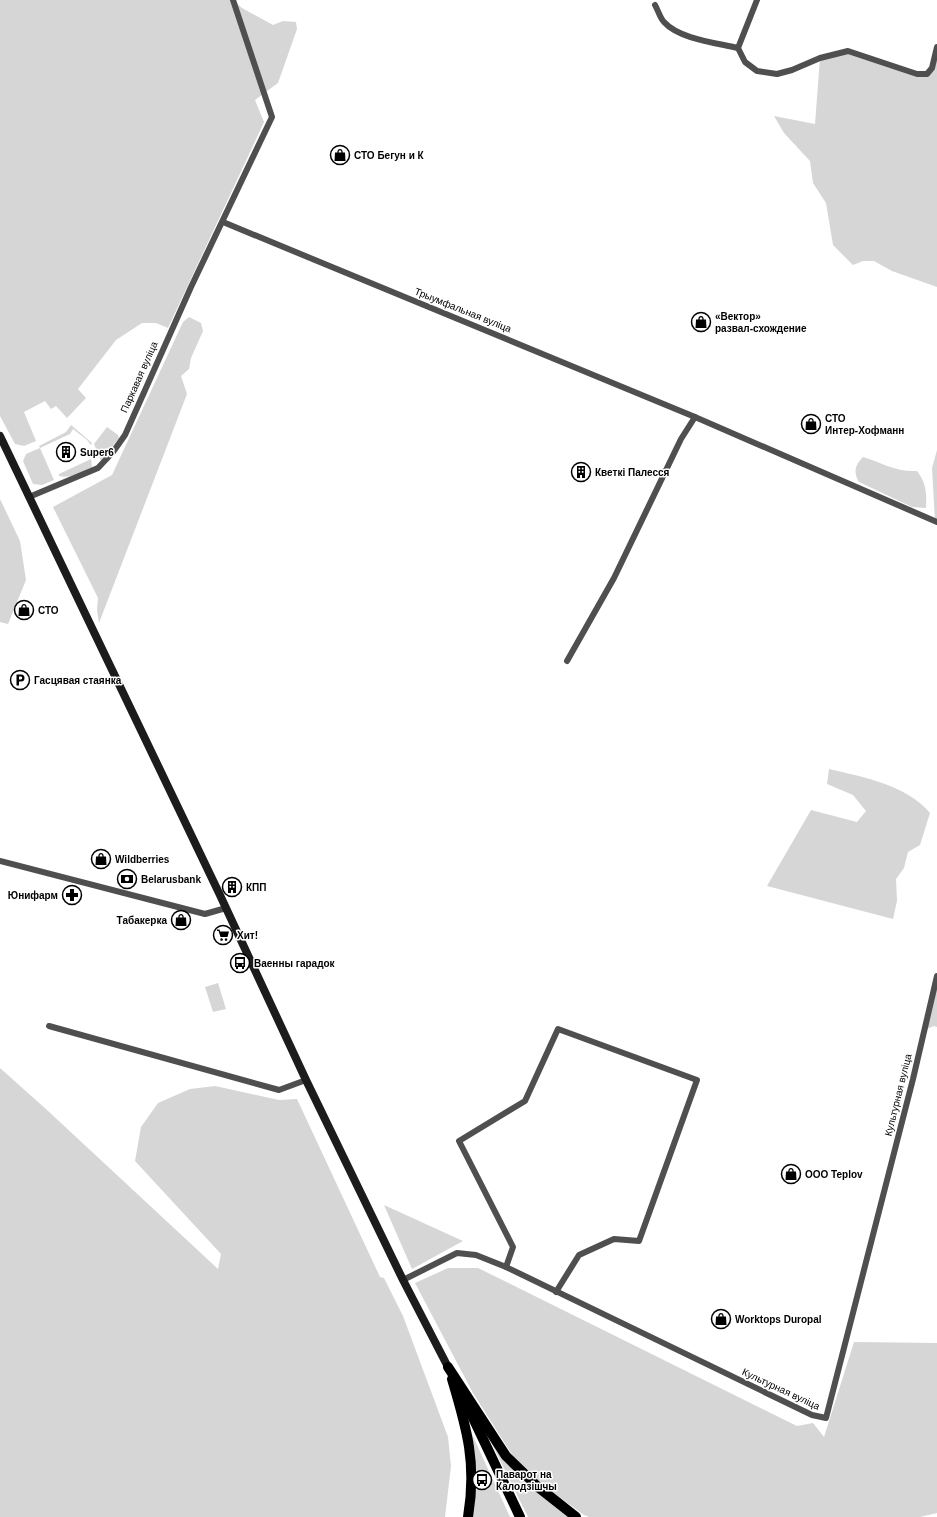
<svg xmlns="http://www.w3.org/2000/svg" width="937" height="1517" viewBox="0 0 937 1517" font-family="Helvetica,sans-serif">
  <style>
    .green { fill: #d6d6d6 }
    .lines { fill: none; stroke-linecap: round; stroke-linejoin: round }
    .minor { stroke: #4f4f4f; stroke-width: 6 }
    .secondary { stroke: #1c1c1c; stroke-width: 8 }
    .trunk { stroke: #000; stroke-width: 10 }
    .labels { text-anchor: middle; dominant-baseline: central; stroke-width: 3; stroke-linejoin: round; paint-order: stroke }
    .poi-label { font-size: 10px; font-weight: bold; fill: #000; stroke: #fff; text-anchor: start }
    .street-label { font-size: 10px; fill: #000; stroke: #fff }
  </style>
  <rect width="100%" height="100%" fill="#fff"/>
  <g class="green">
    <polygon points="0,0 233,0 242,8 273,25 283,21 296,22 297,29 278,83 255,100 264,122 168,328 156,323 142,323 116,340 78,389 86,398 67,418 56,406 51,409 45,401 24,412 36,441 24,446 15,444 0,416"/>
    <polygon points="937,47 937,287 892,271 874,261 863,261 853,265 833,245 826,203 813,183 810,161 784,133 774,116 815,124 820,58 848,51 927,74"/>
    <polygon points="189,317 201,323 203,331 191,358 189,369 181,376 187,394 99,623 97,610 98,598 53,507 112,475 183,322"/>
    <polygon points="71,425 92,443 91,445 87,440 73,429 70,434 40,448 54,480 42,485 33,484 23,461 26,454 40,448 39,446 66,432"/>
    <polygon points="107,427 118,435 119,438 101,461 94,444"/>
    <polygon points="937,450 937,522 935,521 932,468"/>
    <path d="M863 457C883 463 895 472 917 471 926 482 927 494 926 508L912 507 859 482C853 472 855 465 863 457Z"/>
    <path d="M91 459 92 467C82 472 71 479 59 476V474Z"/>
    <polygon points="0,499 20,541 26,580 8,624 0,622"/>
    <path d="M829 769C863 777 907 785 930 813L920 845 908 852 904 868 896 879 897 901 893 919 767 886 811 810 857 822 866 811 853 795 827 784Z"/>
    <polygon points="937,976 937,1027 934,1026 924,1030"/>
    <polygon points="218,983 226,1009 213,1012 205,987"/>
    <polygon points="0,1068 47,1110 218,1269 221,1254 135,1161 141,1127 158,1103 190,1089 215,1086 279,1100 297,1099 380,1277 384,1278 403,1316 448,1437 451,1466 445,1517 0,1517"/>
    <polygon points="384,1205 463,1241 412,1269"/>
    <polygon points="448,1268 478,1268 797,1426 813,1423 824,1437 854,1342 937,1343 937,1513 920,1517 589,1517 584,1515 548,1489 516,1461 473,1393 415,1283"/>
    <polygon points="471,1432 510,1517 472,1517"/>
    <polygon points="488,1436 571,1517 528,1517"/>
  </g>
  <g class="lines">
    <g class="minor">
      <path d="M655 5C658 10 660 18 664 22 679 39 717 43 738 48"/>
      <polyline points="738,48 745,62 757,71 777,74 792,70 820,58 848,51 917,74 927,74 932,68 937,47"/>
      <polyline points="738,48 757,0"/>
      <polyline points="223,222 695,417 937,522"/>
      <polyline points="29,497 98,468 113,452 125,435 191,287 272,117 233,0"/>
      <polyline points="567,661 614,578 681,439 695,417"/>
      <polyline points="0,861 205,914 226,908"/>
      <polyline points="49,1026 279,1090 306,1080"/>
      <polyline points="506,1267 513,1247 459,1141 525,1101 558,1029 697,1080 639,1241 614,1239 579,1255 556,1292"/>
      <polyline points="403,1280 457,1253 476,1255 506,1267 812,1415 826,1418 913,1079 937,976"/>
    </g>
    <polyline class="secondary" points="0,436 219,893 306,1080 403,1280 448,1367"/>
    <g class="trunk">
      <polyline points="448,1367 506,1456 538,1487 576,1517"/>
      <path d="M452 1379C467 1429 477 1464 468 1517"/>
      <polyline points="465,1401 520,1517"/>
    </g>
  </g>
  <defs>
    <symbol id="shop-ring" viewBox="-11 -11 22 22"><circle r="9.5" fill="#fff" stroke="#000" stroke-width="1.5"/><path d="M-5-2.5h2.3a2.7 3.5 0 0 1 5.4 0H5L5.5 6h-11ZM-1.5-2.5h3a1.5 2.3 0 0 0-3 0Z" fill="#000"/></symbol>
    <symbol id="building-ring" viewBox="-11 -11 22 22"><circle r="9.5" fill="#fff" stroke="#000" stroke-width="1.5"/><path d="M-4-6H4V6H1V3H-1V6H-4ZM-2.5-4.3h1.7v1.8h-1.7ZM.8-4.3h1.7v1.8H.8ZM-2.5-1h1.7V.8h-1.7ZM.8-1h1.7V.8H.8Z" fill="#000"/></symbol>
    <symbol id="parking-ring" viewBox="-11 -11 22 22"><circle r="9.5" fill="#fff" stroke="#000" stroke-width="1.5"/><path d="M-3.5-5.5H1a3.5 3.5 0 0 1 0 7H-1V5.5H-3.5ZM-1-3.4V-.6H.8a1.4 1.4 0 0 0 0-2.8Z" fill="#000"/></symbol>
    <symbol id="bank-ring" viewBox="-11 -11 22 22"><circle r="9.5" fill="#fff" stroke="#000" stroke-width="1.5"/><path d="M-6-4H6V4H-6ZM0-2.3a2.3 2.3 0 1 0 0 4.6a2.3 2.3 0 1 0 0-4.6Z" fill="#000"/></symbol>
    <symbol id="pharmacy-ring" viewBox="-11 -11 22 22"><circle r="9.5" fill="#fff" stroke="#000" stroke-width="1.5"/><path d="M-2-6h4v4h4v4h-4v4h-4v-4h-4v-4h4Z" fill="#000"/></symbol>
    <symbol id="supermarket-ring" viewBox="-11 -11 22 22"><circle r="9.5" fill="#fff" stroke="#000" stroke-width="1.5"/><path d="M-6-5.5h2.5l.6 2H6L4.5 2H-2.5L-4.4-4H-6ZM-1.5 3.2a1.3 1.3 0 1 0 .1 0ZM3 3.2a1.3 1.3 0 1 0 .1 0Z" fill="#000"/></symbol>
    <symbol id="bus-ring" viewBox="-11 -11 22 22"><circle r="9.5" fill="#fff" stroke="#000" stroke-width="1.5"/><path d="M-5-6H5V4H4V6H2V4H-2V6H-4V4H-5ZM-3.5-4V0h7V-4ZM-3.5 1.2v1.5H-2V1.2ZM2 1.2v1.5H3.5V1.2Z" fill="#000"/></symbol>
  </defs>
  <g fill-rule="evenodd">
    <use href="#shop-ring" x="329" y="144" width="22" height="22"/>
    <use href="#shop-ring" x="690" y="311" width="22" height="22"/>
    <use href="#shop-ring" x="800" y="413" width="22" height="22"/>
    <use href="#building-ring" x="55" y="441" width="22" height="22"/>
    <use href="#building-ring" x="570" y="461" width="22" height="22"/>
    <use href="#shop-ring" x="13" y="599" width="22" height="22"/>
    <use href="#parking-ring" x="9" y="669" width="22" height="22"/>
    <use href="#shop-ring" x="90" y="848" width="22" height="22"/>
    <use href="#bank-ring" x="116" y="868" width="22" height="22"/>
    <use href="#building-ring" x="221" y="876" width="22" height="22"/>
    <use href="#pharmacy-ring" x="61" y="884" width="22" height="22"/>
    <use href="#shop-ring" x="170" y="909" width="22" height="22"/>
    <use href="#supermarket-ring" x="212" y="924" width="22" height="22"/>
    <use href="#bus-ring" x="229" y="952" width="22" height="22"/>
    <use href="#shop-ring" x="780" y="1163" width="22" height="22"/>
    <use href="#shop-ring" x="710" y="1308" width="22" height="22"/>
    <use href="#bus-ring" x="471" y="1469" width="22" height="22"/>
  </g>
  <g class="labels">
    <g class="poi-label">
      <text x="354" y="155">СТО Бегун и К</text>
      <text x="715" y="316">«Вектор»<tspan x="715" dy="12">развал-схождение</tspan></text>
      <text x="825" y="418">СТО<tspan x="825" dy="12">Интер-Хофманн</tspan></text>
      <text x="80" y="452">Super6</text>
      <text x="595" y="472">Кветкі Палесся</text>
      <text x="38" y="610">СТО</text>
      <text x="34" y="680">Гасцявая стаянка</text>
      <text x="115" y="859">Wildberries</text>
      <text x="141" y="879">Belarusbank</text>
      <text x="246" y="887">КПП</text>
      <text x="58" y="895" text-anchor="end">Юнифарм</text>
      <text x="167" y="920" text-anchor="end">Табакерка</text>
      <text x="237" y="935">Хит!</text>
      <text x="254" y="963">Ваенны гарадок</text>
      <text x="805" y="1174">OOO Teplov</text>
      <text x="735" y="1319">Worktops Duropal</text>
      <text x="496" y="1474">Паварот на<tspan x="496" dy="12">Калодзішчы</tspan></text>
    </g>
    <g class="street-label">
      <text transform="translate(463 310) rotate(22)">Трыумфальная вуліца</text>
      <text transform="translate(139 377) rotate(-66)">Паркавая вуліца</text>
      <text transform="translate(898 1095) rotate(-76)">Культурная вуліца</text>
      <text transform="translate(781 1389) rotate(25)">Культурная вуліца</text>
    </g>
  </g>
</svg>
